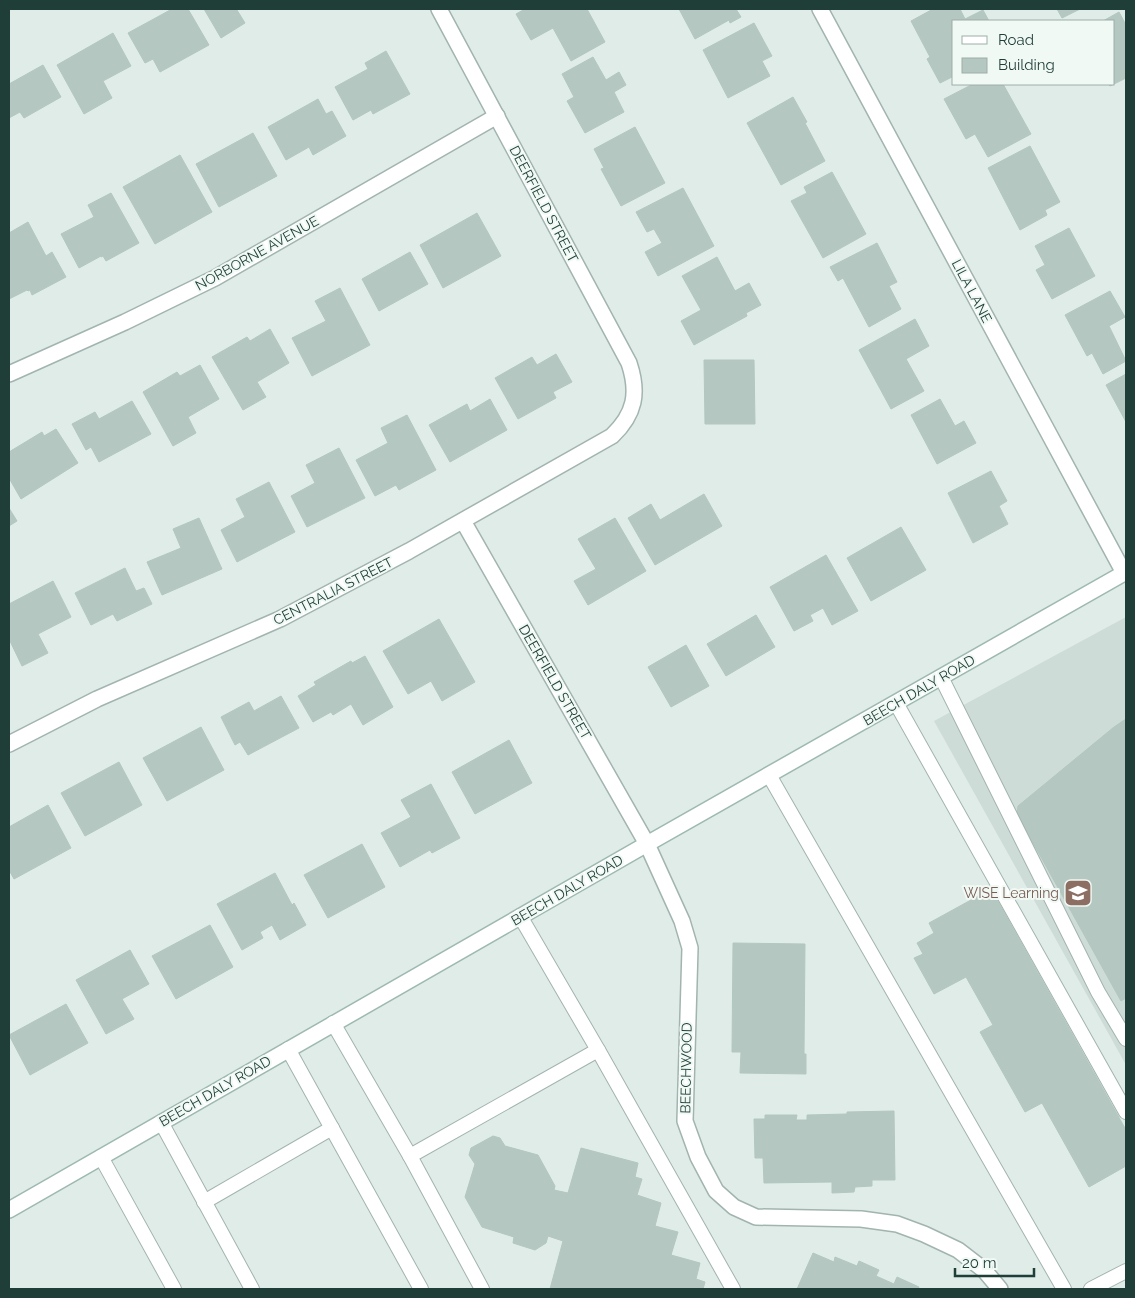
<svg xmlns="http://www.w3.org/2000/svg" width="1135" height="1298" viewBox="0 0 1135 1298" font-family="Raleway,sans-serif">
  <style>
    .built { fill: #cedcd7 }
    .building { fill: #b5c7c1; stroke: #b2c7c0 }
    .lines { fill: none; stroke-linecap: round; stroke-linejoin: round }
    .lane-casing { stroke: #a2b4b0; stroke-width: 16 }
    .street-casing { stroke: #a2b4b0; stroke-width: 18 }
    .secondary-casing { stroke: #9eb9b1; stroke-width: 18 }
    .lane { stroke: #fff; stroke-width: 14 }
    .street { stroke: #fff; stroke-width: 15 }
    .secondary { stroke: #fff; stroke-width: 15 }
    .labels { text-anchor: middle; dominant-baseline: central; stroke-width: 4; stroke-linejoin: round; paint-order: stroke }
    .street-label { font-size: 14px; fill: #1f3e38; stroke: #f1f9f5 }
    .education-label { font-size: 14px; fill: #785e54; stroke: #f1f9f5; text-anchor: end }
  </style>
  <rect width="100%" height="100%" fill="#e0ece8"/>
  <polygon class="built" points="1126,617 1126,1065 934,721"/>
  <g class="building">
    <polygon points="172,9 188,9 209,45 160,72 153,59 145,63 128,33"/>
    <polygon points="204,9 238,9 237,10 245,23 221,38"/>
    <polygon points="525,9 587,9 605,42 571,61 553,28 531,40 516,14"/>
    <polygon points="679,9 736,9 741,17 730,23 729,20 695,39"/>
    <polygon points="933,9 960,9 965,19 983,10 989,21 954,21 954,76 940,83 927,59 930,57 911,21"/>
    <polygon points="1057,9 1080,9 1062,18"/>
    <polygon points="1119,12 1126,25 1126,78 1110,86 1108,84 1114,84 1114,21 1103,21"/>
    <polygon points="754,23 772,56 762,61 770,76 728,98 703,50"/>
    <polygon points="113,33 131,66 103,81 112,98 84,114 57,65"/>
    <polygon points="386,51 410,94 373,114 371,110 353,120 335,87 368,69 365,63"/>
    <polygon points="593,57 606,80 619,72 626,85 614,92 624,112 585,133 567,101 574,97 562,74"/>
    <polygon points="43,65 61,97 24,118 20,112 9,118 9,84"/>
    <polygon points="973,84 1003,84 1031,134 988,157 975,134 966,139 944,99"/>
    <polygon points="793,97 807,122 805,123 825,161 781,185 747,123"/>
    <polygon points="318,99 326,114 332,111 346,136 313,155 309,147 286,160 268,127"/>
    <polygon points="635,127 665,183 621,206 601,169 604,168 594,149"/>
    <polygon points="253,133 277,176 219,207 196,164"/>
    <polygon points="1030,146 1060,202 1045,210 1047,215 1020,230 988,168"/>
    <polygon points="180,155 212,212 155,244 123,187"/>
    <polygon points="832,172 866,234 823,258 791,201 807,193 804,187"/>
    <polygon points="683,188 714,246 658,276 645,252 662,243 654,229 647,232 636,212"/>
    <polygon points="111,193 139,243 106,261 103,256 101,257 101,256 79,268 61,234 94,217 88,205"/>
    <polygon points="477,213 501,256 443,288 420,245"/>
    <polygon points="28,222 46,256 52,252 66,277 32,295 30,290 28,291 27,290 9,299 9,233"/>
    <polygon points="1069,228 1095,276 1052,299 1036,270 1045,265 1035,246"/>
    <polygon points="877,243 897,282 889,286 901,309 869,327 843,278 838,281 830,267"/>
    <polygon points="410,252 428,284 379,311 362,279"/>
    <polygon points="717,257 735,291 749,283 761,305 746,313 747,316 694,345 681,321 701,310 682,276"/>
    <polygon points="340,288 370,345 312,376 292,338 326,321 315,301"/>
    <polygon points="1110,291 1125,317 1109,326 1126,361 1103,374 1092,353 1087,356 1065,315"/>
    <polygon points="915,319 929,346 906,359 924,391 891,409 859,350"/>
    <polygon points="270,329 289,363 257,382 266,397 243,410 212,357 247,337 250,341"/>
    <polygon points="556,354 572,382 553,392 556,398 518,419 495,378 532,357 537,365"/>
    <polygon points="704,360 754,360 755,424 705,424"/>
    <polygon points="200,365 219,399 188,417 196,433 173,446 143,392 177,372 180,376"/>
    <polygon points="1126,374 1126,422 1106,385"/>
    <polygon points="490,399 507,430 450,462 429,425 467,404 470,411"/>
    <polygon points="940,399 955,426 964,421 976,443 937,464 911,415"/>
    <polygon points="132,401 151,434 99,462 91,447 86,450 72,424 95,412 99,419"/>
    <polygon points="407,415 436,470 399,490 396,485 375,496 356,460 388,443 381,428"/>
    <polygon points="56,429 78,463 21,499 9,478 9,452 42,432 44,436"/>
    <polygon points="339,448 365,498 307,527 291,496 315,483 306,465"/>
    <polygon points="991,471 1007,501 999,506 1008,524 973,543 948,493"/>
    <polygon points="269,482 295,532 237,562 221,530 245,517 236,499"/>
    <polygon points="704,494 722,526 655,565 628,518 651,504 660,520"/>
    <polygon points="9,508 17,521 9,526"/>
    <polygon points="199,518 222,569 162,595 147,562 181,548 173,529"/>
    <polygon points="615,518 646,571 588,605 574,581 596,569 578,539"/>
    <polygon points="901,527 926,570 871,601 847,558"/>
    <polygon points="826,555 858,611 832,625 823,608 810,615 813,621 794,631 770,587"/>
    <polygon points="125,568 136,591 144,588 152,604 117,621 113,614 91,625 75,593"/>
    <polygon points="53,581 71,617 38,634 48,653 22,666 9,639 9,604"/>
    <polygon points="756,615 775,647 726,676 707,644"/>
    <polygon points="439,619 475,682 442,701 431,681 408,694 383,651"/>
    <polygon points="686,645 709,686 671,707 648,667"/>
    <polygon points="365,656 393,707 363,725 351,704 333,715 331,712 313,722 298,696 316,685 314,682 351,661 352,663"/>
    <polygon points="281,696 299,728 248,755 240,742 235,745 221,717 249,702 254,711"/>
    <polygon points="1126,719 1126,998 1121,1001 1017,814 1018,806 1114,727"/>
    <polygon points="201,727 224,770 167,801 143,758"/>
    <polygon points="509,740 532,783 475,814 452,772"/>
    <polygon points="119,762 142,805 85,836 61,793"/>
    <polygon points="431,784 460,838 432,853 430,850 400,867 381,833 411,817 401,800"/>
    <polygon points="48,805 71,848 14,879 9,870 9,827"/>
    <polygon points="362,844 385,887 328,918 304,875"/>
    <polygon points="275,873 292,905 294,903 306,925 280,940 272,925 260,932 263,938 242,950 217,904"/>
    <polygon points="991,889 1126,1130 1126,1166 1089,1187 1042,1103 1025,1112 980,1032 993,1025 966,977 934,994 914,958 923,954 917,943 934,933 929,923"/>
    <polygon points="210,925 233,967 176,999 152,956"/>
    <polygon points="733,943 805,944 804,1054 806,1054 806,1074 740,1073 741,1052 732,1052"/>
    <polygon points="130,950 149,984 122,999 134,1019 106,1034 76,980"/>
    <polygon points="66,1004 88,1043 30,1075 9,1035"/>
    <polygon points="894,1111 895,1180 872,1180 872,1186 855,1187 854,1192 832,1193 832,1182 764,1183 763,1158 755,1158 754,1119 765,1119 765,1115 797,1115 796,1120 807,1120 807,1115 847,1114 847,1112"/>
    <polygon points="493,1136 500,1138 505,1146 538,1155 555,1186 554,1190 568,1193 581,1148 638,1163 635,1177 642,1179 637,1195 661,1203 655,1226 678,1232 671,1255 700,1263 696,1279 705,1282 703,1289 550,1289 563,1241 548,1236 546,1243 535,1250 513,1243 514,1237 482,1227 465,1197 475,1164 469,1155 471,1148"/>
    <polygon points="813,1253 834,1262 835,1257 857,1266 859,1261 879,1270 876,1276 894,1284 897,1277 919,1287 918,1289 797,1289"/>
  </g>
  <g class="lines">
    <defs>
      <g id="lane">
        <polyline points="941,677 1098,992 1126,1039"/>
        <polyline points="896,703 1126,1112"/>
        <polyline points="769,775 1064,1289"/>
        <polyline points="333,1023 410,1156 598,1050 520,916"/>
        <polyline points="288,1049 421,1289"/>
        <polyline points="598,1050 733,1289"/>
        <polyline points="161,1122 252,1289"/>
        <polyline points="410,1156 482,1289"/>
        <polyline points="101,1157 174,1289"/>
        <polyline points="204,1202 332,1128"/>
        <polyline points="1091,1289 1126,1271"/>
      </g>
      <g id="street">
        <polyline points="820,9 1124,573"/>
        <polyline points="9,374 125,322 215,278 497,116"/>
        <polyline points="463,521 647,844 682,921 690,948 685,1121 698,1157 716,1191 734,1207 756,1217 861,1219 897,1224 924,1234 958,1250 984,1270 1000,1289"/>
        <path d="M9 744 97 699 280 619 409 551 612 436C635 414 639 393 629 363L439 9"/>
      </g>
      <polyline id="secondary" points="9,1210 647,844 1126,572"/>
    </defs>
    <use href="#lane" class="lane-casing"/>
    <use href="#street" class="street-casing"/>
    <use href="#secondary" class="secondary-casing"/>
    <use href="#lane" class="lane"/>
    <use href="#street" class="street"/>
    <use href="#secondary" class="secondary"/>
  </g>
  <defs>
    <symbol id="school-square" viewBox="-11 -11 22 22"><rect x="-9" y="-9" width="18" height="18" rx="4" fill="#8d6e63" stroke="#f1f9f5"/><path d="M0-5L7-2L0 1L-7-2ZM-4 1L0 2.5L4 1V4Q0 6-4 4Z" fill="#fff"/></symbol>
  </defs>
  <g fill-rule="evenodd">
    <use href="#school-square" x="1062" y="877" width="32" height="32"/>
  </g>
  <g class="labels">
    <g class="street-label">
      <text transform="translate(544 204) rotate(62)">DEERFIELD STREET</text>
      <text transform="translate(257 253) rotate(-29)">NORBORNE AVENUE</text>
      <text transform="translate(972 291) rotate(62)">LILA LANE</text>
      <text transform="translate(333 591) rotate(-27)">CENTRALIA STREET</text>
      <text transform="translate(555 682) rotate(60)">DEERFIELD STREET</text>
      <text transform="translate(919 690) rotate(-30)">BEECH DALY ROAD</text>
      <text transform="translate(567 890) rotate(-30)">BEECH DALY ROAD</text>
      <text transform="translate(686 1068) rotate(-89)">BEECHWOOD</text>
      <text transform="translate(215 1091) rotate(-30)">BEECH DALY ROAD</text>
    </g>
    <g class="education-label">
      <text x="1059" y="893">WISE Learning</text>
    </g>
  </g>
  <rect width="1135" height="1298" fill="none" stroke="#1f3e38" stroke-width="20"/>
  <rect x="952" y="20" width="162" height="65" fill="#f1f9f5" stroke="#9daea9"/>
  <rect x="962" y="36" width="25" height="8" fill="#ffffff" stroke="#9daea9"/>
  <text x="998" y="45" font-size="15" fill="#1f3e38">Road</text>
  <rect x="962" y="58" width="25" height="15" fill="#b5c7c1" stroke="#9daea9"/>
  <text x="998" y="70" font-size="15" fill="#1f3e38">Building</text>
  <path d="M955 1268v8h79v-8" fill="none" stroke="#1f3e38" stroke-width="2.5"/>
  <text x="962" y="1268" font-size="15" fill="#1f3e38" stroke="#f1f9f5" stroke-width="4" paint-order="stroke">20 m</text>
</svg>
